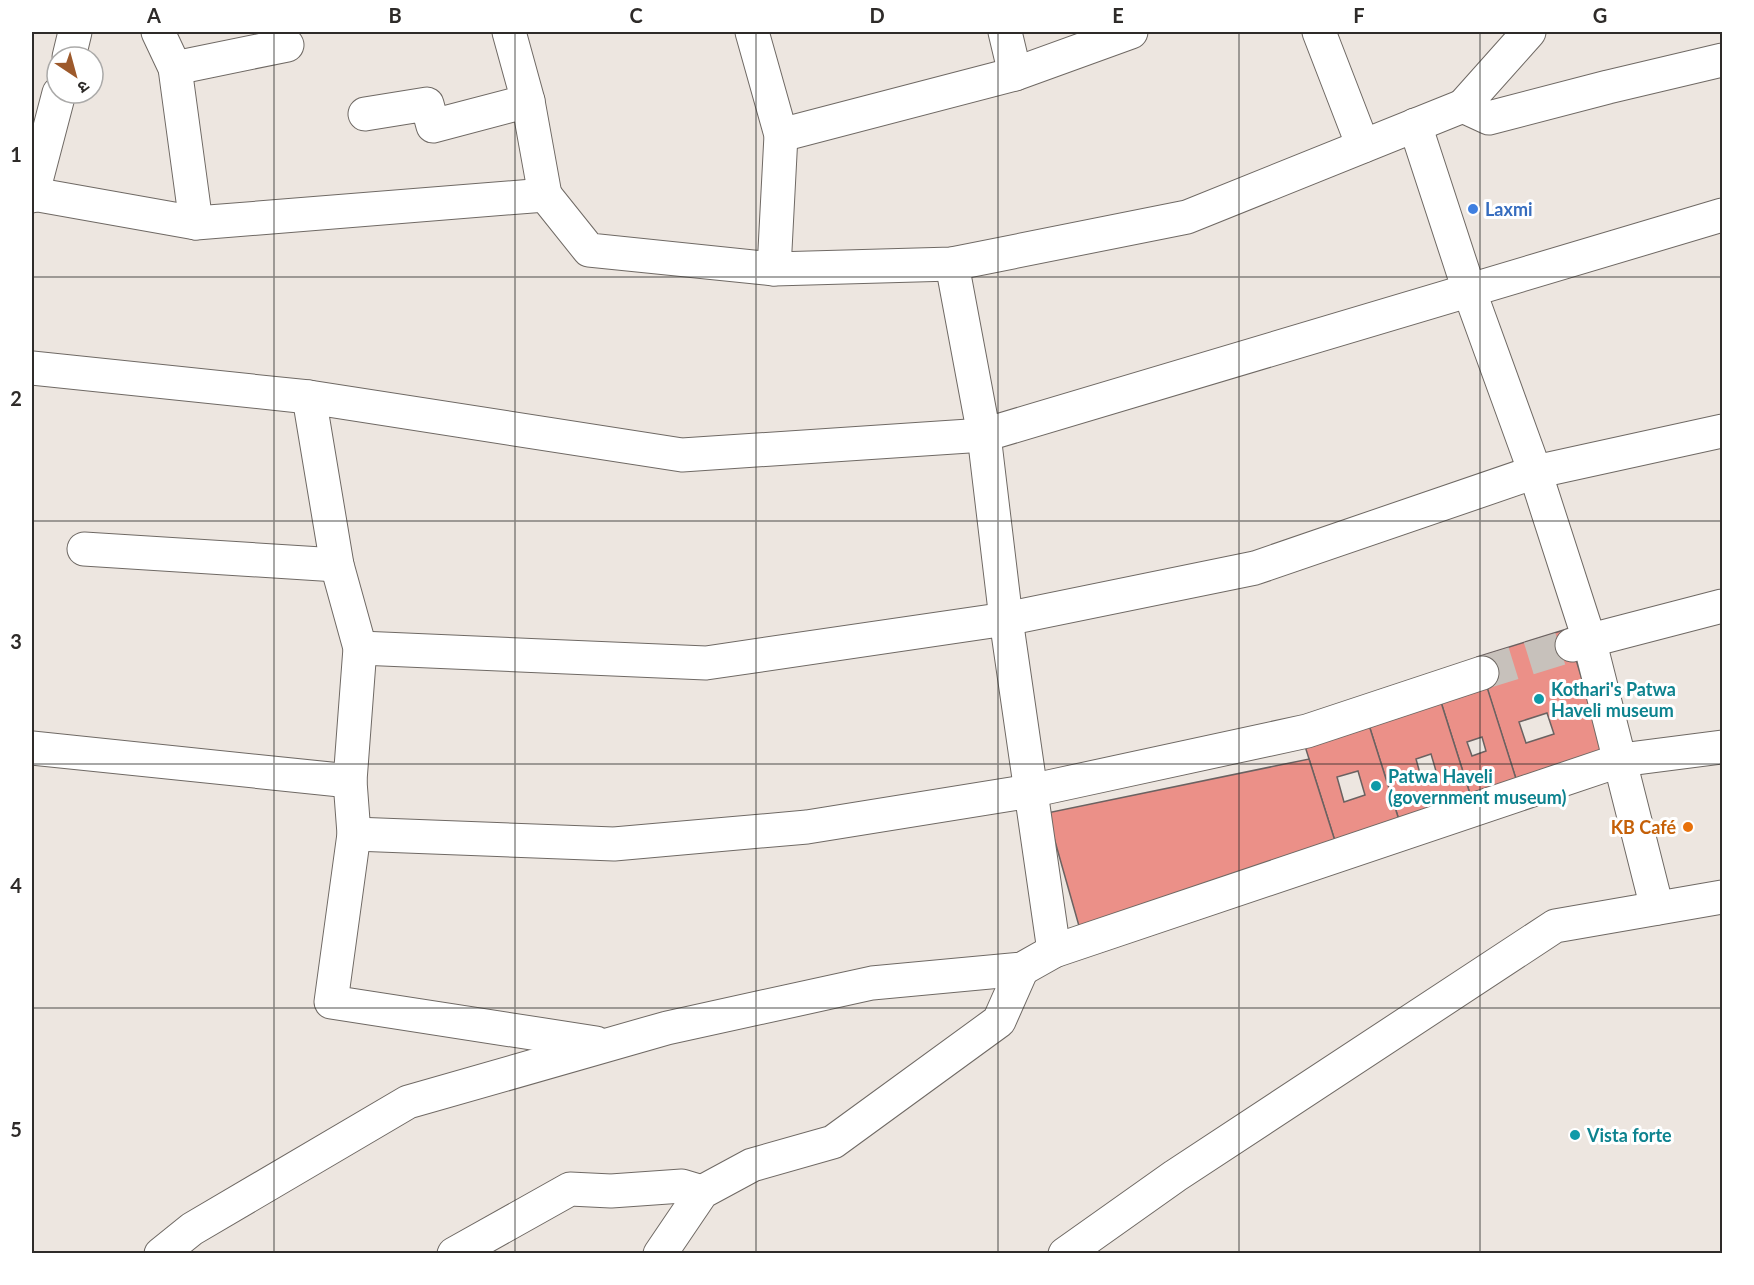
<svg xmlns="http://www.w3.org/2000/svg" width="1754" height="1285" viewBox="0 0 1754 1285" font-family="Lato,'Noto Sans Devanagari',sans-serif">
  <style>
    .building { fill: #eb9088; stroke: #6b6261; stroke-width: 1.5; fill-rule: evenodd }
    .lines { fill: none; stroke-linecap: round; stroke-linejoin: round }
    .street-tunnel { stroke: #c7c1bb; stroke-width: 33; stroke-dasharray: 33 16; stroke-linecap: butt }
    .street-casing { stroke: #6f6964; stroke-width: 35 }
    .street { stroke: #fff; stroke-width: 33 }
    .grid { fill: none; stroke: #2e2b29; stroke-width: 1.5; stroke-opacity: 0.55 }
    .shop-dot { fill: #3f7fe0; stroke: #fff; stroke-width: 2 }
    .culture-dot { fill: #0f9aa8; stroke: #fff; stroke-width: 2 }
    .food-dot { fill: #e8710a; stroke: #fff; stroke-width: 2 }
    .labels { text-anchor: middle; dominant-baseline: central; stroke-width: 6; stroke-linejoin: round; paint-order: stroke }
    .shop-label { font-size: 18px; font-weight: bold; fill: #366cbe; stroke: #fff; text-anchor: start }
    .culture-label { font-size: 18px; font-weight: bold; fill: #0d838f; stroke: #fff; text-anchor: start }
    .food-label { font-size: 18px; font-weight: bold; fill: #c56008; stroke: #fff; text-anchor: end }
    .neatline { fill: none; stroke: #2e2b29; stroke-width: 2 }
    .grid-label { font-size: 20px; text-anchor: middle; font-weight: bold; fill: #2e2b29 }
  </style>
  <rect width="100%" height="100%" fill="#ede6e0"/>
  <g class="building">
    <path d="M1567 629 1604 754 1517 782 1477 657ZM1547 713 1554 734 1526 743 1519 722Z"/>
    <path d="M1486 684 1517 782 1471 797 1440 699ZM1482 737 1486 751 1472 756 1467 742Z"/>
    <path d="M1440 699 1471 797 1399 820 1368 722ZM1431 754 1436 771 1421 777 1416 759Z"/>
    <path d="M1368 722 1399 820 1335 841 1304 743ZM1358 771 1365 795 1344 802 1337 777Z"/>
    <polygon points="1309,759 1335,841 1081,933 1047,813"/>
  </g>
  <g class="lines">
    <polyline class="street-tunnel" points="1482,673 1572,645"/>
    <defs>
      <g id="street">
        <polyline points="158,32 175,68 196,223"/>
        <polyline points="509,32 528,101 545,195"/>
        <polyline points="752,32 781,135 774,269"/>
        <polyline points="1005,32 1015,74"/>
        <polyline points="1319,32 1363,146"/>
        <polyline points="69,57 75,32"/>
        <polyline points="175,68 287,45"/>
        <polyline points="1463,106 1529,32"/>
        <polyline points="365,114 427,104 433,126 528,101"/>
        <polyline points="1415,125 1469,290 1535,472 1589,639 1657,908"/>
        <polyline points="781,135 1015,74 1131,32"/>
        <polyline points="33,194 196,223 545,195 589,250 774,269 952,264 1187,217 1463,106 1489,118 1608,87 1722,60"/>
        <polyline points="32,196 59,93"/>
        <polyline points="952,264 984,435 1006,619 1054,951"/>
        <polyline points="32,368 309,397 682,455 984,435 1722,215"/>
        <polyline points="309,397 337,565 360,648 350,781 354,834 331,1002 596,1043"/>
        <polyline points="84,549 337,565"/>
        <polyline points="1572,645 1722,606"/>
        <polyline points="360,648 706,663 1006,619 1255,568 1535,472 1722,431"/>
        <polyline points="32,748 350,781"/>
        <polyline points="354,834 614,844 807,827 1030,791 1307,731 1482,673"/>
        <polyline points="161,1254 192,1229 408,1102 667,1028 872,983 1022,969 1054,951 1621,760 1722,747"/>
        <polyline points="454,1254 570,1189 611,1191 682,1186 702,1192"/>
        <polyline points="660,1254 702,1192 752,1165 833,1142 999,1021 1022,969"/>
        <polyline points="1065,1254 1175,1176 1555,926 1722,897"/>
      </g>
    </defs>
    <use href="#street" class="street-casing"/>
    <use href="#street" class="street"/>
  </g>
  <path class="grid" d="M274 32V1254M515 32V1254M756 32V1254M998 32V1254M1239 32V1254M1480 32V1254M32 277H1722M32 521H1722M32 764H1722M32 1008H1722"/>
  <circle class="shop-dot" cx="1473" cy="209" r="6"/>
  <g class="culture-dot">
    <circle cx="1539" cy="699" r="6"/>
    <circle cx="1376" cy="786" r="6"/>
    <circle cx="1575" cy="1135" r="6"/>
  </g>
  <circle class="food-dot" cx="1688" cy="827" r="6"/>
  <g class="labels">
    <g class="shop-label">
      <text x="1485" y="209">Laxmi</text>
    </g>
    <g class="culture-label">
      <text x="1551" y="689">Kothari's Patwa<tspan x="1551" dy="21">Haveli museum</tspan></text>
      <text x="1388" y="776">Patwa Haveli<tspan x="1388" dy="21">(government museum)</tspan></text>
      <text x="1587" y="1135">Vista forte</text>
    </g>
    <g class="food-label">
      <text x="1676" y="827">KB Café</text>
    </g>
  </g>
  <rect width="1754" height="1285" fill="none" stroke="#ffffff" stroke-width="66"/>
  <g transform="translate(75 75) rotate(144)"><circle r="28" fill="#ffffff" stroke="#abaaa9" stroke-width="1.5"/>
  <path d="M0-4.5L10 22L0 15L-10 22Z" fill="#9d592b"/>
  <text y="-9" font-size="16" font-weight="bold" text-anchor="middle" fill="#2e2b29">उ</text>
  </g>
  <rect x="33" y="33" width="1688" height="1219" class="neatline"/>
  <g class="grid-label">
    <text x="154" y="23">A</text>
    <text x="395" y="23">B</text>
    <text x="636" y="23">C</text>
    <text x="877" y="23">D</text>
    <text x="1118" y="23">E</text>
    <text x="1359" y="23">F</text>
    <text x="1600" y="23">G</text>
    <text x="16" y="162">1</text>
    <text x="16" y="406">2</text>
    <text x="16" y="649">3</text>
    <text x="16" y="893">4</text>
    <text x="16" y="1137">5</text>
  </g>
</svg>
